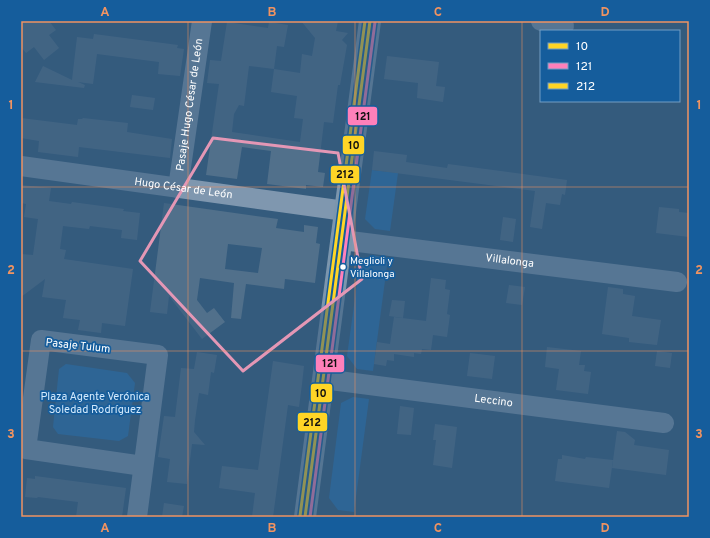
<svg xmlns="http://www.w3.org/2000/svg" width="710" height="538" viewBox="0 0 710 538" font-family="Overpass,sans-serif">
  <style>
    .green { fill: #2672b1 }
    .building { fill: #51708b; fill-rule: evenodd }
    .lines { fill: none; stroke-linecap: round; stroke-linejoin: round }
    .minor { stroke: #7f97af; stroke-width: 20 }
    .major { stroke: #7c96ad; stroke-width: 22 }
    .bus-1-casing { stroke: #155d9c; stroke-width: 6 }
    .bus-2-casing { stroke: #155d9c; stroke-width: 6 }
    .bus-3-casing { stroke: #155d9c; stroke-width: 6 }
    .bus-1 { stroke: #ffd526; stroke-width: 3 }
    .bus-2 { stroke: #ff80ba; stroke-width: 3 }
    .bus-3 { stroke: #ffd526; stroke-width: 3 }
    .marked { fill: none; stroke: #e497b5; stroke-width: 3; stroke-linejoin: round }
    .grid { fill: none; stroke: #f09361; stroke-width: 1; stroke-opacity: 0.55 }
    .bus-dot { fill: #fff; stroke: #155d9c; stroke-width: 1.5 }
    .labels { text-anchor: middle; dominant-baseline: central; stroke-width: 3.5; stroke-linejoin: round; paint-order: stroke }
    .bus-label { font-size: 10px; fill: #fff; stroke: #155d9c; text-anchor: start }
    .street-label { font-size: 11px; fill: #fff; stroke: #155d9c }
    .park-label { font-size: 11px; fill: #d3eafd; stroke: #155d9c }
    .line-badge { stroke: #155d9c; stroke-width: 1.5 }
    .pale-badge-label { font-size: 11px; text-anchor: middle; font-weight: bold; fill: #111 }
    .neatline { fill: none; stroke: #f09361; stroke-width: 1.5 }
    .grid-label { font-size: 13px; text-anchor: middle; font-weight: bold; fill: #f09361 }
  </style>
  <rect width="100%" height="100%" fill="#345b7d"/>
  <g class="green">
    <polygon points="372,170 398,173 390,231 375,229 365,219"/>
    <polygon points="372,255 388,258 373,371 357,369 347,356 360,262"/>
    <polygon points="66,364 127,373 135,383 128,436 119,441 58,434 53,427 59,369"/>
    <polygon points="353,397 369,399 354,512 338,510 329,498 341,403"/>
  </g>
  <g class="building">
    <polygon points="21,21 49,21 56,30 49,35 59,48 44,60 34,47 26,53 21,47"/>
    <path d="M301 21H338L336 31 348 33 342 40 347 45 340 85H338L333 123 324 122 318 172 325 173 323 187 306 185V189L267 184 271 151 242 147 237 179 206 175 219 84 207 83 210 60 221 61 227 22 268 28 269 22 288 25 284 47 277 46 274 69 300 73 302 54 312 56 315 38ZM249 66 274 69 271 92 297 96 294 118 303 119 300 142 232 132 234 114 239 105 244 106Z"/>
    <polygon points="94,34 178,45 177,48 184,49 180,76 158,74 159,62 97,54 93,84 78,82 85,85 84,88 35,82 43,66 72,80 77,37 93,39"/>
    <polygon points="387,56 439,62 436,86 445,87 443,102 417,98 418,83 384,79"/>
    <polygon points="132,95 155,98 153,110 130,107"/>
    <polygon points="21,118 77,125 78,119 82,119 83,118 128,123 127,132 172,139 170,158 79,147 78,157 38,152 39,141 21,138"/>
    <polygon points="374,151 407,155 406,162 447,168 448,164 567,180 565,195 562,194 560,205 546,203 542,229 530,227 535,191 372,170"/>
    <polygon points="21,185 51,188 49,201 71,204 72,202 124,209 123,211 140,213 137,240 121,238 122,230 90,226 89,229 63,226 60,249 66,250 64,259 133,269 125,326 102,323 101,333 78,330 80,320 63,318 66,300 42,297 45,279 21,297 21,254 33,255 38,219 24,217 26,204 21,203"/>
    <path d="M164 203 278 219 276 228 304 232V225L318 227 316 243 320 244 315 283 285 279 284 289 246 284 241 319 231 318 234 283 200 278 197 300 207 313 214 308 225 322 202 339 169 296 167 314 150 312ZM228 244 262 248 258 273 225 269Z"/>
    <polygon points="659,207 679,209 679,212 689,213 689,237 656,233"/>
    <polygon points="503,217 516,219 513,242 500,240"/>
    <polygon points="431,278 446,280 445,289 450,290 447,314 450,315 447,337 433,335 431,350 422,349 421,354 414,353 414,357 394,354 394,361 387,360 386,366 374,364 377,342 390,344 394,317 426,321"/>
    <polygon points="509,285 525,287 522,305 506,303"/>
    <polygon points="608,287 623,289 623,294 635,296 632,316 661,320 657,345 629,342 629,338 602,334"/>
    <polygon points="392,300 405,301 403,318 389,316"/>
    <polygon points="547,347 581,351 579,365 585,365 584,371 591,372 588,394 556,390 559,369 545,367"/>
    <polygon points="657,351 672,353 670,368 655,366"/>
    <polygon points="197,352 217,355 214,373 211,372 208,395 199,393 195,420 194,432 205,445 192,444 187,484 167,482 170,459 158,457 164,416 175,417 181,368 194,369"/>
    <polygon points="470,353 495,356 492,379 467,376"/>
    <polygon points="273,361 304,366 302,384 299,407 288,405 273,517 252,517 255,493 219,488 222,466 258,470"/>
    <polygon points="400,406 414,408 411,435 397,434"/>
    <polygon points="435,424 457,427 452,468 433,465 436,440 433,440"/>
    <polygon points="617,431 625,432 635,440 634,445 669,450 666,475 612,468"/>
    <polygon points="562,455 585,459 586,457 613,460 609,488 555,481 558,459 562,459"/>
    <polygon points="35,476 126,488 122,517 76,517 78,502 38,497 37,498 25,497 27,478 35,479"/>
    <polygon points="164,503 184,506 182,517 162,517"/>
  </g>
  <g class="lines">
    <g class="minor">
      <polyline points="541,21 564,26"/>
      <path id="s1" d="M21 166 345 211"/>
      <path id="s2" d="M178 188 202 21"/>
      <path id="s3" d="M342 240 677 282"/>
      <path id="s4" d="M323 379 664 423"/>
      <polyline points="137,517 158,355 41,340 26,449 143,466"/>
    </g>
    <polyline class="major" points="305,517 370,21"/>
    <defs>
      <polyline id="bus-1" points="305,517 370,21"/>
      <polyline id="bus-2" points="310,517 375,22"/>
      <polyline id="bus-3" points="300,516 365,21"/>
    </defs>
    <use href="#bus-1" class="bus-1-casing"/>
    <use href="#bus-2" class="bus-2-casing"/>
    <use href="#bus-3" class="bus-3-casing"/>
    <use href="#bus-1" class="bus-1"/>
    <use href="#bus-2" class="bus-2"/>
    <use href="#bus-3" class="bus-3"/>
  </g>
  <path d="M0 0H710V538H0ZM213 138 338 153 362 279 243 371 140 261Z" fill="#345b7d" fill-opacity=".55" fill-rule="evenodd"/>
  <path class="marked" d="M213 138 338 153 362 279 243 371 140 261Z"/>
  <path class="grid" d="M188 21V517M355 21V517M522 21V517M21 187H689M21 351H689"/>
  <circle class="bus-dot" cx="343" cy="267" r="3.5"/>
  <g class="labels">
    <g class="bus-label">
      <text x="350" y="261">Meglioli y<tspan x="350" dy="13">Villalonga</tspan></text>
    </g>
    <g class="street-label">
      <text stroke="none"><textPath href="#s2" startOffset="84">Pasaje Hugo César de León</textPath></text>
      <text stroke="none"><textPath href="#s1" startOffset="164">Hugo César de León</textPath></text>
      <text stroke="none"><textPath href="#s3" startOffset="169">Villalonga</textPath></text>
      <text transform="translate(78 346) rotate(6)">Pasaje Tulum</text>
      <text stroke="none"><textPath href="#s4" startOffset="172">Leccino</textPath></text>
    </g>
    <g class="park-label">
      <text x="95" y="397">Plaza Agente Verónica<tspan x="95" dy="13">Soledad Rodríguez</tspan></text>
    </g>
  </g>
  <g class="line-badge">
    <rect x="347" y="106" width="31" height="20" rx="4" fill="#ff80ba"/>
    <rect x="342" y="135" width="23" height="20" rx="4" fill="#ffd526"/>
    <rect x="330" y="165" width="30" height="19" rx="4" fill="#ffd526"/>
    <rect x="315" y="354" width="30" height="19" rx="4" fill="#ff80ba"/>
    <rect x="310" y="383" width="23" height="20" rx="4" fill="#ffd526"/>
    <rect x="297" y="412" width="31" height="20" rx="4" fill="#ffd526"/>
  </g>
  <g class="pale-badge-label">
    <text x="363" y="120">121</text>
    <text x="354" y="149">10</text>
    <text x="345" y="178">212</text>
    <text x="330" y="367">121</text>
    <text x="321" y="397">10</text>
    <text x="312" y="426">212</text>
  </g>
  <rect width="710" height="538" fill="none" stroke="#155d9c" stroke-width="44"/>
  <rect x="540" y="30" width="140" height="72" fill="#155d9c" stroke="#739ec4"/>
  <rect x="548" y="43" width="20" height="6" fill="#ffd526" stroke="#739ec4"/>
  <text x="576" y="50" font-size="12" fill="#ffffff">10</text>
  <rect x="548" y="63" width="20" height="6" fill="#ff80ba" stroke="#739ec4"/>
  <text x="576" y="70" font-size="12" fill="#ffffff">121</text>
  <rect x="548" y="83" width="20" height="6" fill="#ffd526" stroke="#739ec4"/>
  <text x="576" y="90" font-size="12" fill="#ffffff">212</text>
  <rect x="22" y="22" width="666" height="494" class="neatline"/>
  <g class="grid-label">
    <text x="105" y="16">A</text>
    <text x="272" y="16">B</text>
    <text x="438" y="16">C</text>
    <text x="605" y="16">D</text>
    <text x="11" y="109">1</text>
    <text x="699" y="109">1</text>
    <text x="11" y="274">2</text>
    <text x="699" y="274">2</text>
    <text x="11" y="438">3</text>
    <text x="699" y="438">3</text>
    <text x="105" y="532">A</text>
    <text x="272" y="532">B</text>
    <text x="438" y="532">C</text>
    <text x="605" y="532">D</text>
  </g>
</svg>
